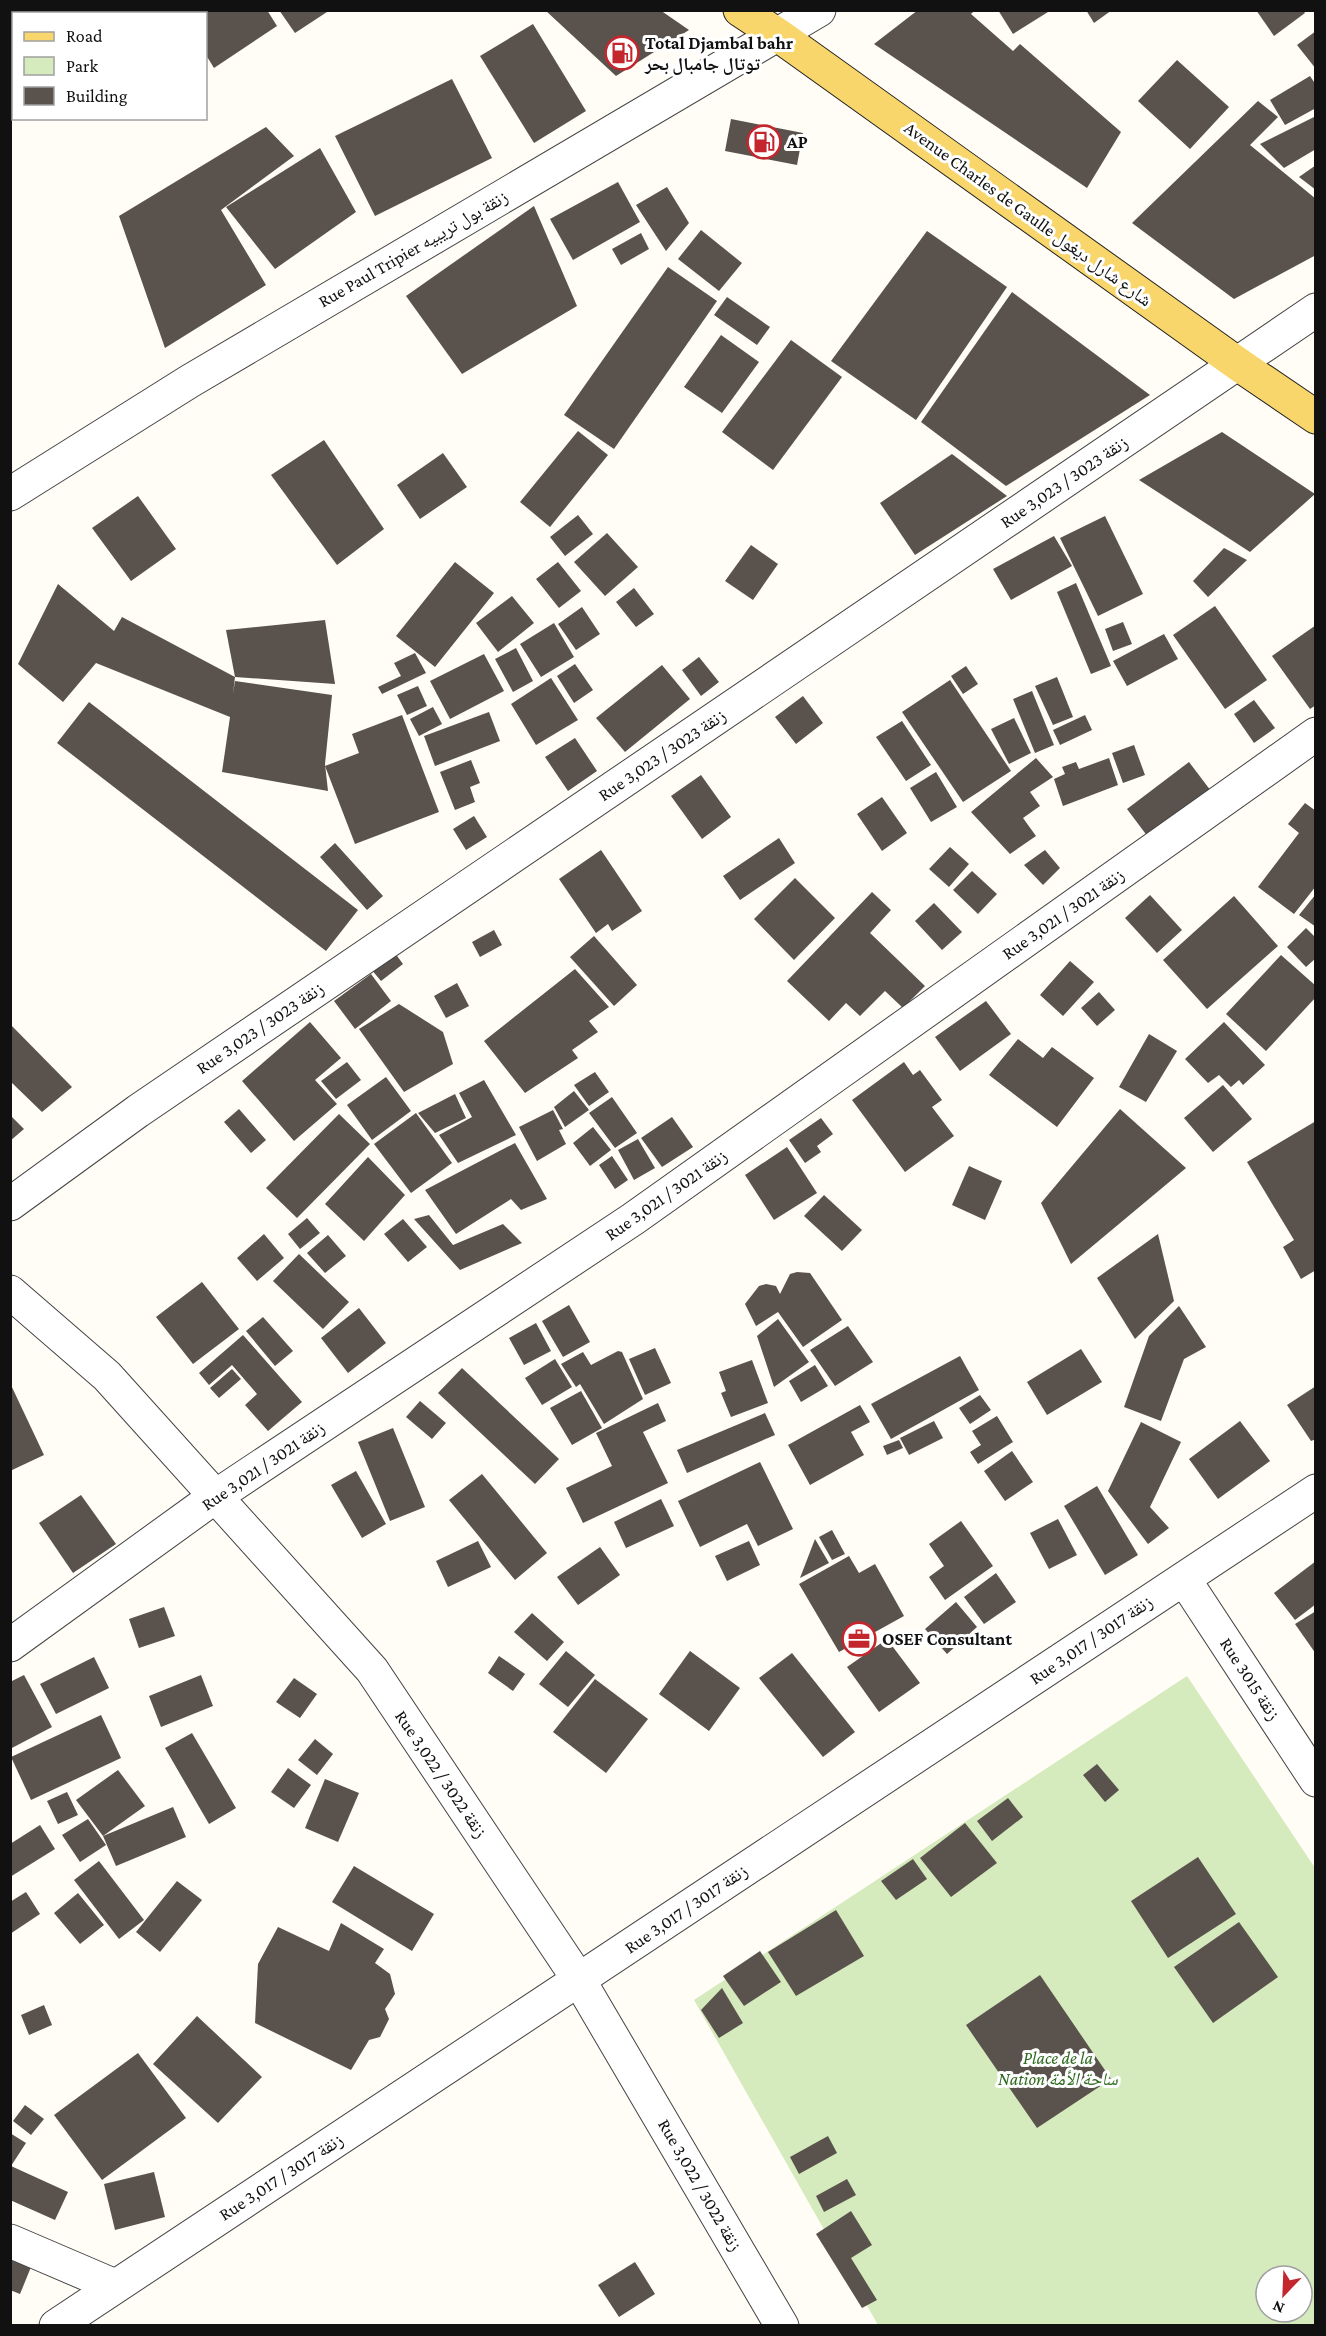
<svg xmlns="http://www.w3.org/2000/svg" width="1326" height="2336" viewBox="0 0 1326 2336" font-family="'Crimson Pro','Noto Naskh Arabic',serif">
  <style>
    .green { fill: #d5ebbd; fill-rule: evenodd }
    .building { fill: #5a524d }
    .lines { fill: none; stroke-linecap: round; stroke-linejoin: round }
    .minor-casing { stroke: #444; stroke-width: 35 }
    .major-casing { stroke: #222; stroke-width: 35 }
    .minor { stroke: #fff; stroke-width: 33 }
    .major { stroke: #f9d66b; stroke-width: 33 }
    .labels { text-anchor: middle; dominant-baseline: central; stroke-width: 6; stroke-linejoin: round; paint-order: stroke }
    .poi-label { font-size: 18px; font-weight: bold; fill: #111; stroke: #fff; text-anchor: start }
    .street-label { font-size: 18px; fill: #111; stroke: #fff }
    .park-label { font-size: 18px; font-style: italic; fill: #2f6b1f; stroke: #fff }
  </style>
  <rect width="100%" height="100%" fill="#fffdf5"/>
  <path class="green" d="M1187 1676 1315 1868V2325H878L694 2000ZM1266 2276H1302V2312H1266Z"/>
  <g class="building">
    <polygon points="175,10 267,10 277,26 214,68 206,55 206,14 177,14"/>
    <polygon points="279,10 330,10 295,33"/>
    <polygon points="545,10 660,10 689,30 616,76"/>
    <polygon points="918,10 975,10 971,14 1013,51 1020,44 1121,132 1087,188 874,44"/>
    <polygon points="998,10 1047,10 1048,12 1013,34"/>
    <polygon points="1086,10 1112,10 1094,23"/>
    <polygon points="1256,10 1303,10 1305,13 1274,36"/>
    <polygon points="533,24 586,111 534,143 480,56"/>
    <polygon points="1316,31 1316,69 1297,45"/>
    <polygon points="1177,60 1229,107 1190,149 1138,101"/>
    <polygon points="1310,76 1316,85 1316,108 1285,125 1270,100"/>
    <polygon points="452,79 492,158 375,216 335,136"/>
    <polygon points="1258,101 1278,117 1250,145 1316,199 1316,255 1234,299 1132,223"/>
    <polygon points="1316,116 1316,149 1284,168 1260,144"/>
    <polygon points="731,119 803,133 797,165 725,151"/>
    <polygon points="266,127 294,156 221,210 266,285 165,348 119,216"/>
    <polygon points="320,148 356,212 275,269 226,207"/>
    <polygon points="1316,165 1316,190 1299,177"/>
    <polygon points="618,182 640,222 573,260 550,219"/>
    <polygon points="667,187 689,223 666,251 636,205"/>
    <polygon points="534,206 577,306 462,374 406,296"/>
    <polygon points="701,230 742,263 719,291 678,259"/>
    <polygon points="927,231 1007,287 916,420 831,361"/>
    <polygon points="641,233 649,249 621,265 612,249"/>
    <polygon points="668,267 717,301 614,449 564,415"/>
    <polygon points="1012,292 1150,395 1006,486 921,422"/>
    <polygon points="727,297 770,327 757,345 714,315"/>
    <polygon points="721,335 759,362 722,413 684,387"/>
    <polygon points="791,340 842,377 773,470 722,432"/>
    <polygon points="578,431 608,455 550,527 520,502"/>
    <polygon points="1222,432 1315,494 1250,552 1139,480"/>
    <polygon points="324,440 384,529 337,565 271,475"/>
    <polygon points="443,453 467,487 420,519 397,485"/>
    <polygon points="952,454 1007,496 915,555 880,503"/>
    <polygon points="138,496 176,549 131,581 92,528"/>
    <polygon points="578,515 593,534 565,556 550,537"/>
    <polygon points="1105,516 1143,594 1098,616 1060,538"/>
    <polygon points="607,533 638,567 605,596 574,562"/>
    <polygon points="1054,536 1072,566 1011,600 993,569"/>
    <polygon points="751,545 778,564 753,600 725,581"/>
    <polygon points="1224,548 1247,560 1208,597 1193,581"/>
    <polygon points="455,562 494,593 435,667 396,636"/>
    <polygon points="558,562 581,591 559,608 536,579"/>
    <polygon points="1076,583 1111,666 1091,674 1057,592"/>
    <polygon points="58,584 114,631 122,617 235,677 233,694 235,681 332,695 325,764 328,791 222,772 230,717 96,663 63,702 18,664"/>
    <polygon points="634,588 654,614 636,627 616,602"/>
    <polygon points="512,596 534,623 498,652 476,623"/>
    <polygon points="1215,606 1267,680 1225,709 1173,635"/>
    <polygon points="582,607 600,634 576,650 558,624"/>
    <polygon points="325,620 335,684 235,677 226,630"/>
    <polygon points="1123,622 1132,644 1113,651 1105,629"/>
    <polygon points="554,623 574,657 541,677 520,644"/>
    <polygon points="1316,625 1316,705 1310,709 1272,656"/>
    <polygon points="1164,634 1178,659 1127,686 1113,661"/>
    <polygon points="516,648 533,681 513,692 495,659"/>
    <polygon points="415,653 426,673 382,694 378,687 401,676 394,663"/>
    <polygon points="484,654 504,691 450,719 430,681"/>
    <polygon points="699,657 719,682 701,696 682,670"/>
    <polygon points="575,664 593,690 574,703 557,676"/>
    <polygon points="662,665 690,699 625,752 596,718"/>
    <polygon points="966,666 978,684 963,694 951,676"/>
    <polygon points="1057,677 1073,717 1053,725 1035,686"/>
    <polygon points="551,678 578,720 536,745 511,704"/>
    <polygon points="950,680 1011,771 963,802 902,712"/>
    <polygon points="418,686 427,706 407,715 397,695"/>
    <polygon points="1032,691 1054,745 1035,753 1013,699"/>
    <polygon points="803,696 823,723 796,744 775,717"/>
    <polygon points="1254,700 1275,728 1254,743 1234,714"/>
    <polygon points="89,702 358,910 326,951 57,743"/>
    <polygon points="433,707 442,724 419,736 410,719"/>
    <polygon points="489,712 500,741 435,766 424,736"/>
    <polygon points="402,715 439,812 355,844 325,766 359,753 352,734"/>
    <polygon points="1085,715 1092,730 1060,745 1053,730"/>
    <polygon points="1014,718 1031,753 1009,764 991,729"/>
    <polygon points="902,721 931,765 906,781 876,737"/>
    <polygon points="575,738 597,771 568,791 545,757"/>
    <polygon points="1134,745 1145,775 1123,783 1112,753"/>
    <polygon points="1036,758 1053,777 1030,792 1040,806 1023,818 1036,836 1010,854 971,812"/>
    <polygon points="1109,758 1118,785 1063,806 1054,779 1065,774 1062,767 1076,762 1079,769"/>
    <polygon points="471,760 480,783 470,787 475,802 455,810 440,772"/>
    <polygon points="1189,762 1211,791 1148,837 1127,809"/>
    <polygon points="936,772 957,807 931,822 910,788"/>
    <polygon points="701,775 731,817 702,839 671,796"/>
    <polygon points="882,797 907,833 882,851 857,814"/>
    <polygon points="1305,803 1316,811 1316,886 1294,914 1258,887 1299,833 1288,824"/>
    <polygon points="474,816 487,837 466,850 453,829"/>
    <polygon points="779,838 795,863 740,900 723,876"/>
    <polygon points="335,843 383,896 367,910 320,857"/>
    <polygon points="950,847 969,864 949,887 929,869"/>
    <polygon points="601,850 642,911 612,931 608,924 596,933 559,879"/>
    <polygon points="1045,850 1060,868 1043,885 1024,865"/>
    <polygon points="972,871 997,894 978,914 953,890"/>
    <polygon points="795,878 835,918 794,960 754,919"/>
    <polygon points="872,892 891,910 870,933 925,986 903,1008 885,991 860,1016 846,1003 829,1021 787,981"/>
    <polygon points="1316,894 1316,927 1299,915"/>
    <polygon points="1150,895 1182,930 1157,953 1125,918"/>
    <polygon points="1234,896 1278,946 1207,1009 1163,960"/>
    <polygon points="934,903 962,932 942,950 915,921"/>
    <polygon points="1306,928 1316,938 1316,958 1306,967 1287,947"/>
    <polygon points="494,930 502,945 480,957 472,942"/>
    <polygon points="594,936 637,985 614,1006 570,957"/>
    <polygon points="389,945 403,964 381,981 366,963"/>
    <polygon points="1281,955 1316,986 1316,997 1266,1051 1226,1014"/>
    <polygon points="1070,961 1094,982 1063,1016 1040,995"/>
    <polygon points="575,969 609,1007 589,1021 598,1032 572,1050 578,1058 525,1093 484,1041"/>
    <polygon points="371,974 391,1001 355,1029 334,1001"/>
    <polygon points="457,983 469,1006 446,1018 434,996"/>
    <polygon points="1099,992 1115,1010 1097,1026 1081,1008"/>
    <polygon points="986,1001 1011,1034 960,1071 935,1037"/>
    <polygon points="399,1004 443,1032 453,1064 404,1092 359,1029"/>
    <polygon points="310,1022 341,1058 315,1080 337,1104 294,1141 242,1081"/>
    <polygon points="1224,1022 1265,1065 1243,1085 1239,1080 1231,1087 1219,1075 1208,1083 1185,1059"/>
    <polygon points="10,1024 72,1087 42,1112 10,1081"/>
    <polygon points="1149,1034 1177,1051 1146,1102 1119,1087"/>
    <polygon points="1018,1039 1043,1058 1052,1047 1094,1078 1057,1127 989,1075"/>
    <polygon points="347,1062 361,1080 336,1099 321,1081"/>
    <polygon points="904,1062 913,1075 920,1070 942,1100 932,1107 954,1136 905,1172 852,1100"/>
    <polygon points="595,1072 609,1092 589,1106 574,1085"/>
    <polygon points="386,1077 411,1111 372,1140 347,1105"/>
    <polygon points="484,1080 516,1135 458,1163 439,1135 472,1117 459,1093"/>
    <polygon points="1223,1085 1252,1119 1213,1152 1184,1118"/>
    <polygon points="574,1091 589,1110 565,1127 554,1107"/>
    <polygon points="455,1094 466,1118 435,1133 418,1113"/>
    <polygon points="612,1097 637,1133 615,1148 589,1113"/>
    <polygon points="239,1109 266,1140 251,1153 224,1122"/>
    <polygon points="1120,1109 1186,1168 1071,1264 1041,1203"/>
    <polygon points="553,1110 563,1129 559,1130 566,1144 537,1161 519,1127"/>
    <polygon points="416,1113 452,1163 411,1193 374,1144"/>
    <polygon points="339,1114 370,1144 297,1218 266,1188"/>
    <polygon points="10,1115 24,1129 10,1141"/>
    <polygon points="672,1117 693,1147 662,1167 641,1138"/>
    <polygon points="821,1118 833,1134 817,1146 821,1152 805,1163 789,1140"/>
    <polygon points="1316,1121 1316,1270 1301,1279 1283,1247 1294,1240 1247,1162"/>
    <polygon points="593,1127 611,1150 590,1166 573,1143"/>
    <polygon points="638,1139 655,1168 634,1180 618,1150"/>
    <polygon points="515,1143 547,1199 521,1210 511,1199 456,1234 425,1190"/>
    <polygon points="787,1147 817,1193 774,1220 745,1175"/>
    <polygon points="612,1156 628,1180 615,1189 599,1165"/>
    <polygon points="368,1157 405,1195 364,1241 325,1204"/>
    <polygon points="969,1166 1002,1181 985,1220 952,1205"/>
    <polygon points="824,1195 862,1230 842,1251 804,1216"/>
    <polygon points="429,1215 453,1245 503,1224 522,1243 460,1270 414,1219"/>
    <polygon points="307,1218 320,1233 300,1249 288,1234"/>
    <polygon points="403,1219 427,1247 408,1262 384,1234"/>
    <polygon points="264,1234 284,1258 257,1281 237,1258"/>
    <polygon points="1158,1234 1174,1301 1135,1339 1097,1278"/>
    <polygon points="328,1235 346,1256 325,1273 307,1253"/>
    <polygon points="299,1254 349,1302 323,1329 273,1281"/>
    <polygon points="797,1272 810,1273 842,1320 803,1347 778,1312 756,1326 745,1304 759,1286 766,1284 776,1286 780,1294 790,1274"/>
    <polygon points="202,1282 239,1329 193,1364 156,1317"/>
    <polygon points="569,1305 590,1342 563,1357 542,1321"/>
    <polygon points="1179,1306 1206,1347 1184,1359 1161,1421 1124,1407 1149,1336"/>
    <polygon points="359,1308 386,1343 348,1373 321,1338"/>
    <polygon points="263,1317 293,1351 275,1366 246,1331"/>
    <polygon points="778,1319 809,1362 774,1387 757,1336"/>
    <polygon points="536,1323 551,1351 524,1365 509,1338"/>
    <polygon points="848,1326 873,1362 835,1386 810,1350"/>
    <polygon points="243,1335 302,1402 268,1431 245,1405 257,1394 232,1365 209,1385 199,1373"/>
    <polygon points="655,1348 671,1383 645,1395 629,1359"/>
    <polygon points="1081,1349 1102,1382 1047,1415 1027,1382"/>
    <polygon points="618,1351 622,1352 643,1399 604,1424 580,1384 576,1387 561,1364 583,1352 591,1365"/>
    <polygon points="960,1356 979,1390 891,1439 871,1404"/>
    <polygon points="555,1359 572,1387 542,1405 525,1378"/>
    <polygon points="752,1360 768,1403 731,1417 721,1393 726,1391 719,1372"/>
    <polygon points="815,1365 828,1386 801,1402 789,1381"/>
    <polygon points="462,1368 559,1459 535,1484 438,1393"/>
    <polygon points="232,1369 241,1379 219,1398 210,1388"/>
    <polygon points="10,1383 44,1455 10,1471"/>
    <polygon points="1316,1386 1316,1439 1311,1441 1287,1405"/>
    <polygon points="581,1391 602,1428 572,1445 550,1408"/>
    <polygon points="980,1395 991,1410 970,1424 959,1408"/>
    <polygon points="420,1401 446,1423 432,1439 406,1417"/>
    <polygon points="658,1403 666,1421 643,1432 668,1483 583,1523 566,1488 612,1466 596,1433"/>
    <polygon points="860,1405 870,1422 851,1432 864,1455 810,1485 788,1445"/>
    <polygon points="765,1413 775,1435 687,1473 677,1450"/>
    <polygon points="997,1416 1013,1442 978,1464 970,1452 981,1445 972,1431"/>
    <polygon points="934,1421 943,1438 909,1455 900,1438"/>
    <polygon points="1240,1421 1270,1461 1218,1499 1189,1459"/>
    <polygon points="1141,1422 1181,1442 1150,1507 1169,1528 1148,1544 1108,1491"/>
    <polygon points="393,1428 425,1507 390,1521 358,1442"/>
    <polygon points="899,1440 903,1448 887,1455 883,1446"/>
    <polygon points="1012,1451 1033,1482 1005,1501 984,1471"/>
    <polygon points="760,1462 793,1529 758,1546 747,1524 700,1547 678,1501"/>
    <polygon points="356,1471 386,1524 362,1538 331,1485"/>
    <polygon points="482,1474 547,1553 515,1580 449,1500"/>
    <polygon points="1097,1486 1138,1555 1105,1575 1064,1506"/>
    <polygon points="81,1495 116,1544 73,1573 39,1523"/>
    <polygon points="661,1499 674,1526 626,1548 614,1522"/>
    <polygon points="1058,1519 1077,1555 1049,1569 1030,1533"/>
    <polygon points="961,1521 993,1566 945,1600 929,1577 944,1566 929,1544"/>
    <polygon points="832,1530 845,1554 832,1560 819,1537"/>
    <polygon points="815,1539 829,1563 800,1578"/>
    <polygon points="478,1541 491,1567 448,1587 436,1561"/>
    <polygon points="749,1541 760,1565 727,1581 715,1556"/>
    <polygon points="600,1547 620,1575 578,1605 557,1577"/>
    <polygon points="849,1556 859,1573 875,1564 904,1616 839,1652 799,1584"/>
    <polygon points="1316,1561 1316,1604 1295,1620 1274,1593"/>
    <polygon points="996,1573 1016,1602 984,1624 964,1597"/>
    <polygon points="956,1602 977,1627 947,1654 925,1629"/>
    <polygon points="164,1607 175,1636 139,1648 129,1619"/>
    <polygon points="1316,1611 1316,1654 1295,1624"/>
    <polygon points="532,1613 564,1642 547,1661 514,1632"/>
    <polygon points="887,1639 920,1683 879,1712 847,1667"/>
    <polygon points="566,1651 595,1675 568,1707 539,1684"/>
    <polygon points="690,1651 740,1688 709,1731 659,1694"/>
    <polygon points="792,1653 855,1732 823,1757 759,1678"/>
    <polygon points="499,1656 525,1674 513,1691 488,1673"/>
    <polygon points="94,1657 109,1688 56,1714 40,1684"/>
    <polygon points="24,1675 52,1727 10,1749 10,1682"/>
    <polygon points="201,1675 213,1706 161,1727 149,1696"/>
    <polygon points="294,1678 317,1694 300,1718 276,1702"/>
    <polygon points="595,1679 648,1719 606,1773 553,1732"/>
    <polygon points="101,1715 121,1758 31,1800 11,1757"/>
    <polygon points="192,1733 236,1808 209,1824 165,1748"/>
    <polygon points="315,1739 333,1754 317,1775 298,1760"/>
    <polygon points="1097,1764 1119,1790 1105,1802 1083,1775"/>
    <polygon points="288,1768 311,1785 294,1808 271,1792"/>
    <polygon points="118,1770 145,1806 103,1836 76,1800"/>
    <polygon points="325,1779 359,1793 338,1842 305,1828"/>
    <polygon points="67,1792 78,1815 58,1824 47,1801"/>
    <polygon points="1008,1798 1023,1817 992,1841 977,1821"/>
    <polygon points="173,1807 186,1837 116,1866 103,1836"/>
    <polygon points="88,1819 106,1845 80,1862 62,1835"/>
    <polygon points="965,1823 997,1863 951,1897 920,1858"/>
    <polygon points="40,1825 55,1849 10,1877 10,1844"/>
    <polygon points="1198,1857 1236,1914 1168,1958 1131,1901"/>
    <polygon points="913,1859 927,1879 896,1900 881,1881"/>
    <polygon points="99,1861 144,1920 119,1939 74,1880"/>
    <polygon points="354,1866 434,1914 412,1951 332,1902"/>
    <polygon points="177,1881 202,1900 160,1952 136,1932"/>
    <polygon points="26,1892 40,1914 10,1934 10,1902"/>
    <polygon points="78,1893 104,1925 80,1944 54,1913"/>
    <polygon points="836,1910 864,1956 796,1996 768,1952"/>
    <polygon points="1239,1922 1278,1977 1213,2023 1174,1967"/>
    <polygon points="341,1923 384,1949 375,1963 390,1974 395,1994 385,2009 389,2019 380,2037 369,2040 351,2070 255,2023 258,1964 278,1927 329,1951"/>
    <polygon points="760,1951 781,1982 744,2006 723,1976"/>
    <polygon points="1040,1975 1111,2079 1037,2128 966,2025"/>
    <polygon points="722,1988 743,2023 719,2038 701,2010"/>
    <polygon points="44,2005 52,2025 29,2035 21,2015"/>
    <polygon points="197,2016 262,2077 218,2123 153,2064"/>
    <polygon points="138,2053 186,2118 102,2180 54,2115"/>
    <polygon points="25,2105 44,2119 31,2135 13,2121"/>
    <polygon points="10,2133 26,2143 11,2166 68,2192 55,2220 10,2200"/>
    <polygon points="828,2136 837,2153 799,2174 790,2157"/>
    <polygon points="154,2172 165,2217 115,2230 104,2184"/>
    <polygon points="847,2179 856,2195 824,2212 816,2196"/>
    <polygon points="851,2211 872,2245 851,2258 877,2300 862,2308 816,2234"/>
    <polygon points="10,2259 31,2267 20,2294 10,2290"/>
    <polygon points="635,2262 655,2294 619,2317 598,2285"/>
  </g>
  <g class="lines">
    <defs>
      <g id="minor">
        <polyline points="110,14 115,10"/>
        <polyline points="10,74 14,72"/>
        <polyline points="10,494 190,381 819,10"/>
        <polyline points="10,1204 138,1111 1316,310"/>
        <polyline points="10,1292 107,1376 372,1670 579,1980 782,2326"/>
        <polyline points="1184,1579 1316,1780"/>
        <polyline points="10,1645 216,1496 633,1219 1316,734"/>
        <polyline points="10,2241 115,2286"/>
        <polyline points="56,2326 1316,1491"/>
      </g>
      <polyline id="major" points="740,10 778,35 1238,364 1316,417"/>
    </defs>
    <use href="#minor" class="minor-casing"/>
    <use href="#major" class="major-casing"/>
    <use href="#minor" class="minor"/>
    <use href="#major" class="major"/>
  </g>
  <defs>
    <symbol id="fuel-ring" viewBox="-11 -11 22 22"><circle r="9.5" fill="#fff" stroke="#c4262e" stroke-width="1.5"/><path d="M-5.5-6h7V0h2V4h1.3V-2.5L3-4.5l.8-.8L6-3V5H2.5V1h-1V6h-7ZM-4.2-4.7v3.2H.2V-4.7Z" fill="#c4262e"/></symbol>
    <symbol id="office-ring" viewBox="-11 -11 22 22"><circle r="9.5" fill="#fff" stroke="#c4262e" stroke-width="1.5"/><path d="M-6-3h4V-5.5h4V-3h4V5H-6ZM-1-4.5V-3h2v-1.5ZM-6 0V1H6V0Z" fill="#c4262e"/></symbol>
  </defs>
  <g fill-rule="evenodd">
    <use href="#fuel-ring" x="603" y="34" width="38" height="38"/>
    <use href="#fuel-ring" x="745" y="123" width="38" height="38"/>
    <use href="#office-ring" x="840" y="1620" width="38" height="38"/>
  </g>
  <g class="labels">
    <g class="poi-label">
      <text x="645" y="43">Total Djambal bahr<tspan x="645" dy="21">توتال جامبال بحر</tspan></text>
      <text x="787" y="142">AP</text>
      <text x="882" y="1639">OSEF Consultant</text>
    </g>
    <g class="street-label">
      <text transform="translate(1028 214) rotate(36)">Avenue Charles de Gaulle شارع شارل ديغول</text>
      <text transform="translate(413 249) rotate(-30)">Rue Paul Tripier زنقة بول تريبيه</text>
      <text transform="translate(1064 482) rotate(-34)">Rue 3,023 / زنقة 3023</text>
      <text transform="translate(662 755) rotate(-34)">Rue 3,023 / زنقة 3023</text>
      <text transform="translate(1063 914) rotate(-35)">Rue 3,021 / زنقة 3021</text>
      <text transform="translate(260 1028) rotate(-34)">Rue 3,023 / زنقة 3023</text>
      <text transform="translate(666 1195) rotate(-35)">Rue 3,021 / زنقة 3021</text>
      <text transform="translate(263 1466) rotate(-34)">Rue 3,021 / زنقة 3021</text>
      <text transform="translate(1091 1640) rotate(-34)">Rue 3,017 / زنقة 3017</text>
      <text transform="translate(1250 1679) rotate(57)">Rue 3015 زنقة</text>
      <text transform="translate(441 1774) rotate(56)">Rue 3,022 / زنقة 3022</text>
      <text transform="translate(686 1909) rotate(-34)">Rue 3,017 / زنقة 3017</text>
      <text transform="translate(281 2177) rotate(-33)">Rue 3,017 / زنقة 3017</text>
      <text transform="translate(700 2185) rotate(60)">Rue 3,022 / زنقة 3022</text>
    </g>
    <g class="park-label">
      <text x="1058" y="2058">Place de la<tspan x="1058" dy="21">Nation ساحة الأمة</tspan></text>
    </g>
  </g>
  <rect width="1326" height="2336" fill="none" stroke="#111111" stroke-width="24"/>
  <rect x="12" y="12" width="195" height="108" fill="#ffffff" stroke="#a0a0a0" stroke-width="1.5"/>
  <rect x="24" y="32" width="30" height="9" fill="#f9d66b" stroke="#a0a0a0" stroke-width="1.5"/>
  <text x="66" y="42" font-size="18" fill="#111111">Road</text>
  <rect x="24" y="57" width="30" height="18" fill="#d5ebbd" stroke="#a0a0a0" stroke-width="1.5"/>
  <text x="66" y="72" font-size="18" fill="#111111">Park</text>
  <rect x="24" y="87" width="30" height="18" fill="#5a524d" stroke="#a0a0a0" stroke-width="1.5"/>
  <text x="66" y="102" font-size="18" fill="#111111">Building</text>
  <g transform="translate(1284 2294) rotate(203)"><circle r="28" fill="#ffffff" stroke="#a0a0a0" stroke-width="1.5"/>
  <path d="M0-4.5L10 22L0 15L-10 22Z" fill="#c4262e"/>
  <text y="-9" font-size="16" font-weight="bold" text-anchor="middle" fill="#111111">N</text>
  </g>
</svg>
